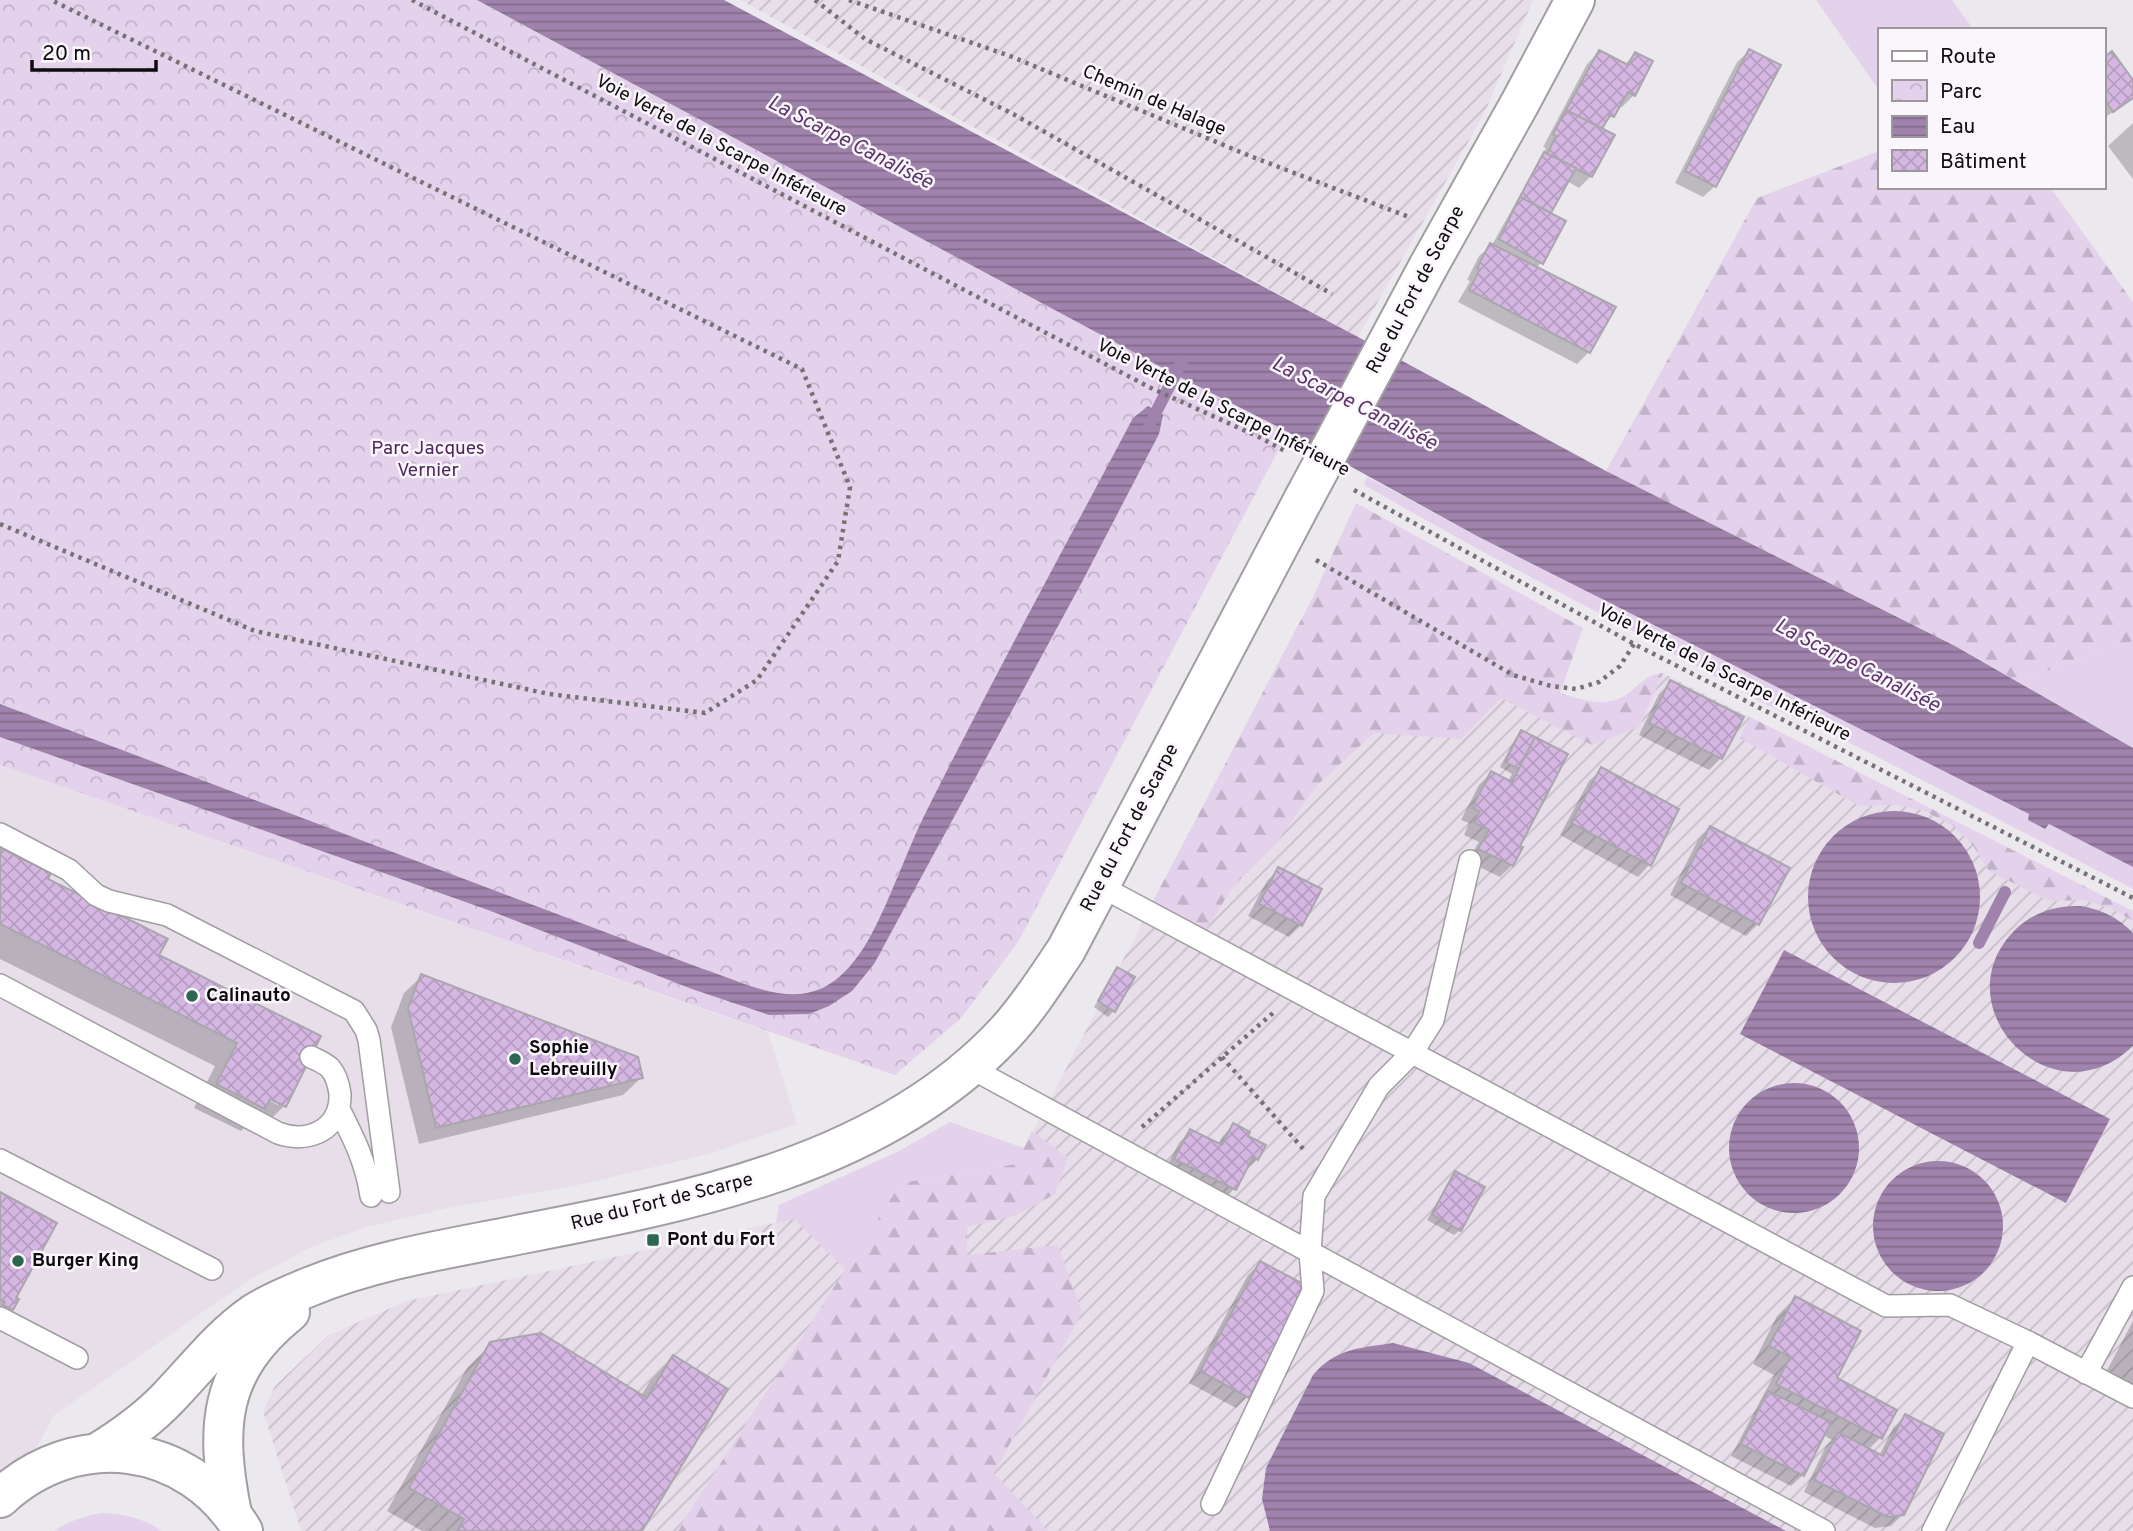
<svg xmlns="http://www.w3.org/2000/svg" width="2133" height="1531" viewBox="0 0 2133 1531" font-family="Overpass,sans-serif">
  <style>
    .built { fill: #e7deea }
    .industrial { fill: url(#industrial-furrows) }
    .grass { fill: #e4d1ec }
    .forest { fill: url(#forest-firs) }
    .park { fill: url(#park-crowns) }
    .water { fill: url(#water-rules) }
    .shadow { fill: #0003; fill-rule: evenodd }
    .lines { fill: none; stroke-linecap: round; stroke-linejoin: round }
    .stream { stroke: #a083ac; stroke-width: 12 }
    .building { fill: url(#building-cross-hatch); stroke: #aaa7ac; stroke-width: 2 }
    .service-casing { stroke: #a19da2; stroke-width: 24 }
    .secondary-casing { stroke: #a19da2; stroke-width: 42 }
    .primary-casing { stroke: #a19da2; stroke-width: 42 }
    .path { stroke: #757276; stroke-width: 4.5; stroke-dasharray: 3.5 5; stroke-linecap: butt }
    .service { stroke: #fff; stroke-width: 21 }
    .secondary { stroke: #fff; stroke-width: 38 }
    .primary { stroke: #fff; stroke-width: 38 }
    .secondary-bridge-casing { stroke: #a19da2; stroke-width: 42; stroke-linecap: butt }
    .secondary-bridge { stroke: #fff; stroke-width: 38 }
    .poi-dot { fill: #2c6650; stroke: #faf6fb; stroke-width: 2.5 }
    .labels { text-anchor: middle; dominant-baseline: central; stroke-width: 5; stroke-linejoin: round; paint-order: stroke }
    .street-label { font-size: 19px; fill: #0e0c0e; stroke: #faf6fb }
    .park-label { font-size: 19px; fill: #4d275c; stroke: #faf6fb }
    .poi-label { font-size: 19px; font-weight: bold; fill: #0e0c0e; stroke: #faf6fb; text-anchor: start }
    .water-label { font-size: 21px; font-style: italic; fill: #5c356c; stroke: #faf6fb }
  </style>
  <defs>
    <pattern id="industrial-furrows" width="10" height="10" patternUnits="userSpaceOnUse" patternTransform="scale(1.75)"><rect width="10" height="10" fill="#e7deea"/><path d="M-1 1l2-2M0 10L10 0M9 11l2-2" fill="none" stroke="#c5bdc8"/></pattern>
    <pattern id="forest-firs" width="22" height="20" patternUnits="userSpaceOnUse" patternTransform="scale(1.75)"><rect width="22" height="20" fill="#e4d1ec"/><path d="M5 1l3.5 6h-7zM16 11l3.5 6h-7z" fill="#c2b2c9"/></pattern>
    <pattern id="park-crowns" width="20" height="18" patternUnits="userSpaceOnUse" patternTransform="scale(1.75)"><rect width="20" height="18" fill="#e4d1ec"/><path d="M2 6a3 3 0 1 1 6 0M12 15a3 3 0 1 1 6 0" fill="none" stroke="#c2b2c9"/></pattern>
    <pattern id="water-rules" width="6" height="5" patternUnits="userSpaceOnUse" patternTransform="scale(1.75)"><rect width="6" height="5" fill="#a083ac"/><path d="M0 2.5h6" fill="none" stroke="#816a8a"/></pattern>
    <pattern id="building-cross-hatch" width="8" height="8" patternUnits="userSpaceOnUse" patternTransform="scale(1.75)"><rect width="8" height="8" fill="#d6b7e3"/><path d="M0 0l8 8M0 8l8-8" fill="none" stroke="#b69cc2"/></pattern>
  </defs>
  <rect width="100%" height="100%" fill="#ece9ee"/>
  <polygon class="built" points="0,765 768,1032 797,1124 709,1154 574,1186 448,1208 367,1227 311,1247 249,1280 53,1416 0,1520"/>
  <g class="industrial">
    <polygon points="740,0 1533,0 1484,114 1358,337"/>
    <polygon points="1312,599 1639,727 1663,673 2133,912 2133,1531 301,1531 263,1411 275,1386 329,1335 407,1301 794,1219 1016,1164"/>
  </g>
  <g class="grass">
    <polygon points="1816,0 1952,0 1974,30 1879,30 1879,90"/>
    <polygon points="1367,477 1477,536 2029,814 2028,820 2045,828 2049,824 2133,867 2133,889 1860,748 1763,703 1642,636 1474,547 1364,485"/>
    <polygon points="2133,641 2133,748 2017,681"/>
    <polygon points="950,1122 1024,1148 1016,1164 901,1183 846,1270 794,1219 776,1223 779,1205 897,1152"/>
    <path d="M102 1513C123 1514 144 1518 161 1531H54C69 1521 84 1516 102 1513Z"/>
  </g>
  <g class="forest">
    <polygon points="1879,151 1879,187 2050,187 2133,302 2133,641 2017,681 1955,646 1606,471 1757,198"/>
    <path d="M1356 503 1583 628 1560 693C1579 699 1601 707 1620 698 1638 690 1641 675 1663 673L1639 727 1592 745 1501 698 1461 739 1374 733 1317 785 1277 842 1233 887 1205 931 1153 901 1312 599Z"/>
    <polygon points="1750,717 2133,911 2133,921 2110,908 2084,900 2050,901 1989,871 1972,844 1953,826 1925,811 1896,805 1859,806 1740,738"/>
    <polygon points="1032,1131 1068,1158 1055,1194 1017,1215 967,1227 967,1255 1058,1245 1082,1312 994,1473 1048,1531 677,1531 901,1183 1016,1164"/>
  </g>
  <polygon class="park" points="0,0 477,0 1176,375 1288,432 1018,942 961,1018 895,1075 0,765"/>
  <g class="water">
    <polygon points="477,0 724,0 1358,337 1606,471 1955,646 2133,748 2133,867 2049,824 2045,829 2028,820 2029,814 1477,536 1288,432 1176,375"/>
    <path d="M1148 406 1163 415 1159 434 1082 582 874 964 852 991 829 1006 809 1014 769 1015 692 989 488 910 0 737V704L703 969C738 980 783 1005 820 989 842 980 859 957 870 937 891 898 905 855 924 816 991 682 1063 550 1133 418Z"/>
    <circle cx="1894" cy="897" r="86"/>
    <path d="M2081 906C2101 909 2119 918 2133 933V1046C2051 1125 1937 1004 2017 928 2034 912 2057 905 2081 906Z"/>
    <polygon points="1784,950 2110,1119 2066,1203 1740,1034"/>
    <circle cx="1794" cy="1148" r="65"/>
    <circle cx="1938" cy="1226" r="65"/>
    <path d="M1393 1343 1469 1363 1786 1531H1270L1262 1499 1266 1468 1313 1375C1336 1348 1361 1348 1393 1343Z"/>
  </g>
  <g class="shadow">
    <polygon points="1749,51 1715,186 1703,197 1675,183 1737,62"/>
    <polygon points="1599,52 1624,65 1635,54 1634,95 1622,107 1619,105 1612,116 1600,129 1591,176 1579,188 1567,181 1548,214 1563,222 1541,263 1536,268 1589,352 1577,364 1458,302 1470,281 1467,280 1479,256 1492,245 1546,148 1543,147 1587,64"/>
    <polygon points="2103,60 2133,83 2133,98 2107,116 2103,110"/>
    <polygon points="2133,123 2133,179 2108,146"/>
    <polygon points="1671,682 1721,758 1709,770 1639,735 1659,694"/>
    <polygon points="1521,732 1518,846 1512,865 1500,877 1467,861 1479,842 1464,835 1469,823 1461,820 1479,785 1491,773 1508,782 1512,774 1500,767 1516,737"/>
    <polygon points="1601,770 1649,865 1638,877 1560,835 1589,781"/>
    <polygon points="1710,828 1758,924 1746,936 1670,895 1698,840"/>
    <path d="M0 850 157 956 319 1037 284 1106 261 1129 249 1123 241 1131 194 1108 215 1066 0 959ZM263 1094 278 1101V1105L262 1097Z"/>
    <polygon points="1279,869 1301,925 1289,937 1248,916 1267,881"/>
    <polygon points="1118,969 1133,978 1114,1011 1108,1017 1094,1007 1112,975"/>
    <polygon points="422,976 641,1078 623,1095 419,1144 391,1027 404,993"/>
    <polygon points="1233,1125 1246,1137 1264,1146 1257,1159 1245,1171 1234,1189 1223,1201 1164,1171 1179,1143 1190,1131 1218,1145 1222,1137"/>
    <polygon points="1456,1173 1460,1230 1454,1235 1427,1220 1450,1179"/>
    <polygon points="0,1194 13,1298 16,1300 11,1309 0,1321"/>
    <polygon points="1260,1263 1248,1396 1236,1408 1189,1383 1248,1275"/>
    <polygon points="1795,1298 1835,1379 1880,1438 1868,1450 1879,1456 1893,1428 1905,1416 1903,1514 1891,1526 1875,1528 1804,1492 1826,1446 1832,1440 1823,1435 1803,1475 1791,1486 1731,1456 1774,1375 1753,1364 1777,1316"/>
    <polygon points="2133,1321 2133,1394 2103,1378"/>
    <polygon points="491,1344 641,1396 650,1381 673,1358 640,1531 422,1531 387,1511 467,1368"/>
  </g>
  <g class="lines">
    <g class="stream">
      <polyline points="1149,426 1182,361"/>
      <polyline points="1979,943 2005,892"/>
    </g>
  </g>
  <g class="building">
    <polygon points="1749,49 1781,65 1716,187 1685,171"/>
    <polygon points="1599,50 1628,65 1635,52 1653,61 1635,96 1628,92 1614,117 1610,115 1602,129 1566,110"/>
    <polygon points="2112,51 2133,80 2133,98 2113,112 2103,97 2103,58"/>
    <polygon points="1566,110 1615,135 1592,177 1547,154 1556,136 1553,134"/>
    <polygon points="1544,152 1576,168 1551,213 1520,197"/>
    <polygon points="1520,197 1566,221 1543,264 1499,239"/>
    <polygon points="1490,243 1616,307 1590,353 1469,290 1480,269 1477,268"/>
    <polygon points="1670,680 1744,717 1722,759 1649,723"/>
    <polygon points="1521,730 1535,737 1519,769 1505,762"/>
    <polygon points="1535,737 1568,754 1520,846 1523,847 1513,866 1478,849 1489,830 1474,822 1480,811 1472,808 1491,771 1512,782"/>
    <polygon points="1601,767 1679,809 1651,866 1571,823"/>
    <polygon points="1710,826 1790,868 1759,925 1681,883"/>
    <polygon points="0,848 51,873 48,879 168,939 159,955 321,1036 286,1107 270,1099 265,1109 216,1084 237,1043 0,924"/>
    <polygon points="1278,867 1322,889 1302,926 1259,904"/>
    <polygon points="1117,967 1135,977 1115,1012 1098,1001"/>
    <polygon points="421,974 638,1057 643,1078 436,1128 408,1008"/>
    <polygon points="1233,1123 1250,1132 1248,1136 1266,1145 1258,1160 1253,1157 1236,1190 1174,1159 1190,1129 1222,1145"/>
    <polygon points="1455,1171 1485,1187 1461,1231 1432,1214"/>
    <polygon points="0,1192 57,1223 16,1298 19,1299 13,1310 3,1305 5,1302 0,1299"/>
    <polygon points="1260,1261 1307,1286 1249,1398 1200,1371"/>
    <polygon points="1795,1296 1861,1331 1837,1378 1897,1410 1882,1439 1776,1384 1790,1357 1769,1346"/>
    <polygon points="541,1333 647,1398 673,1355 728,1389 642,1531 457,1531 464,1519 409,1488 490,1342"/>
    <polygon points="1768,1391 1831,1422 1804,1476 1741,1444"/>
    <polygon points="1905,1414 1944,1434 1904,1515 1888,1517 1814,1480 1838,1432 1883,1456"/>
  </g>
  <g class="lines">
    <defs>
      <g id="service">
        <polyline points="0,834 69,870 96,895 109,901 167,915 354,1011 366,1030 369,1040 389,1192"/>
        <polyline points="1100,886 1886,1306 1950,1305 2028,1342 2133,1397"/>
        <path d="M0 985 278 1133C308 1144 341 1130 340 1094 339 1086 336 1075 330 1068 325 1063 317 1060 311 1057"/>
        <polyline points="969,1067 1824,1531"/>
        <path d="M339 1109C354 1139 366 1162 371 1196"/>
        <polyline points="0,1160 212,1269"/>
        <polyline points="0,1318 77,1358"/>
        <polyline points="2086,1373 2133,1287"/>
        <polyline points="1212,1504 1313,1291 1310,1252 1314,1196 1379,1086 1412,1053 1433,1020 1470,861"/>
        <polyline points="1933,1531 2028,1342"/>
      </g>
      <g id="secondary">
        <polyline points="1428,267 1520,103 1575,0"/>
        <path d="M97 1453C123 1437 147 1420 168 1398 196 1369 220 1337 253 1314 270 1303 289 1295 309 1287 375 1260 447 1249 517 1235 688 1202 882 1166 1006 1032 1029 1007 1047 978 1066 950L1303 500"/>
        <path d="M232 1514C215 1428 217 1371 290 1312"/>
      </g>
      <path id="primary" d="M0 1498C76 1427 189 1441 243 1531"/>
    </defs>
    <use href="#service" class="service-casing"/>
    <use href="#secondary" class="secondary-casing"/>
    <use href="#primary" class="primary-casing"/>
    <g class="path">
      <polyline points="412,0 1151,388 1259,437 1285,451"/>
      <polyline points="815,0 865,39 1013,114 1332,294"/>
      <polyline points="849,0 1010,56 1250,156 1409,217"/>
      <polyline points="1354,490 1634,644 2133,898"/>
      <polyline points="0,524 255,631 549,694 705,713 757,680 838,561 850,487 802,369 51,0"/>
      <polyline points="1316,560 1513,675 1551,686 1576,689 1599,682 1620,666 1634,644"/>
      <polyline points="1222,1057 1305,1151"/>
      <polyline points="1142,1127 1273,1013"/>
    </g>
    <use href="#service" class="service"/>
    <use href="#secondary" class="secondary"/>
    <use href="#primary" class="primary"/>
    <defs>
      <polyline id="secondary-bridge" points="1303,500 1428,267"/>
    </defs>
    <use href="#secondary-bridge" class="secondary-bridge-casing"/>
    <use href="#secondary-bridge" class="secondary-bridge"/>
  </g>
  <g class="poi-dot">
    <circle cx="192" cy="996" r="7"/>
    <circle cx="515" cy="1059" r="7"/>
    <rect x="646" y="1233" width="14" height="14" rx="3.5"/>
    <circle cx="18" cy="1261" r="7"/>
  </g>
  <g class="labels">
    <g class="street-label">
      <text transform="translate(1154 101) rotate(23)">Chemin de Halage</text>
      <text transform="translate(721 146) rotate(28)">Voie Verte de la Scarpe Inférieure</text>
      <text transform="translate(1416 290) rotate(-62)">Rue du Fort de Scarpe</text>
      <text transform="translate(1223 408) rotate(27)">Voie Verte de la Scarpe Inférieure</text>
      <text transform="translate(1724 673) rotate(27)">Voie Verte de la Scarpe Inférieure</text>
      <text transform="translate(1130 828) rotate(-62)">Rue du Fort de Scarpe</text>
      <text transform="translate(662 1202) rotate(-14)">Rue du Fort de Scarpe</text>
    </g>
    <g class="park-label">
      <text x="428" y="449">Parc Jacques<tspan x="428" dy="22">Vernier</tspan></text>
    </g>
    <g class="poi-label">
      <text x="206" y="996">Calinauto</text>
      <text x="529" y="1048">Sophie<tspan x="529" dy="22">Lebreuilly</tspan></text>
      <text x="667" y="1240">Pont du Fort</text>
      <text x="32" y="1261">Burger King</text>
    </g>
    <g class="water-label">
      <text transform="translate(850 143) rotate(27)">La Scarpe Canalisée</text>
      <text transform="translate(1354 404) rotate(27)">La Scarpe Canalisée</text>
      <text transform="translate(1857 666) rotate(27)">La Scarpe Canalisée</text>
    </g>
  </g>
  <rect x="1878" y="28" width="228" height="161" fill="#faf6fb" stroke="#9c989c" stroke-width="2"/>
  <rect x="1892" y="51" width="35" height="10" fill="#ffffff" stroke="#9c989c" stroke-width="2"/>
  <text x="1940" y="63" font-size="21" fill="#0e0c0e">Route</text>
  <rect x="1892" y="80" width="35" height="21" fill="url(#park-crowns)" stroke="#9c989c" stroke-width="2"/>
  <text x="1940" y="98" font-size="21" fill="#0e0c0e">Parc</text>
  <rect x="1892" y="116" width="35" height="21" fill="url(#water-rules)" stroke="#9c989c" stroke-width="2"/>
  <text x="1940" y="133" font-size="21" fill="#0e0c0e">Eau</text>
  <rect x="1892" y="150" width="35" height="21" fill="url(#building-cross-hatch)" stroke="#9c989c" stroke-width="2"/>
  <text x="1940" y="168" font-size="21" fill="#0e0c0e">Bâtiment</text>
  <path d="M32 60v10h124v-10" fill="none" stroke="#0e0c0e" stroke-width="3.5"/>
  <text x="42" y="60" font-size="21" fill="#0e0c0e" stroke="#faf6fb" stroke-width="5" paint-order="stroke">20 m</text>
</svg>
